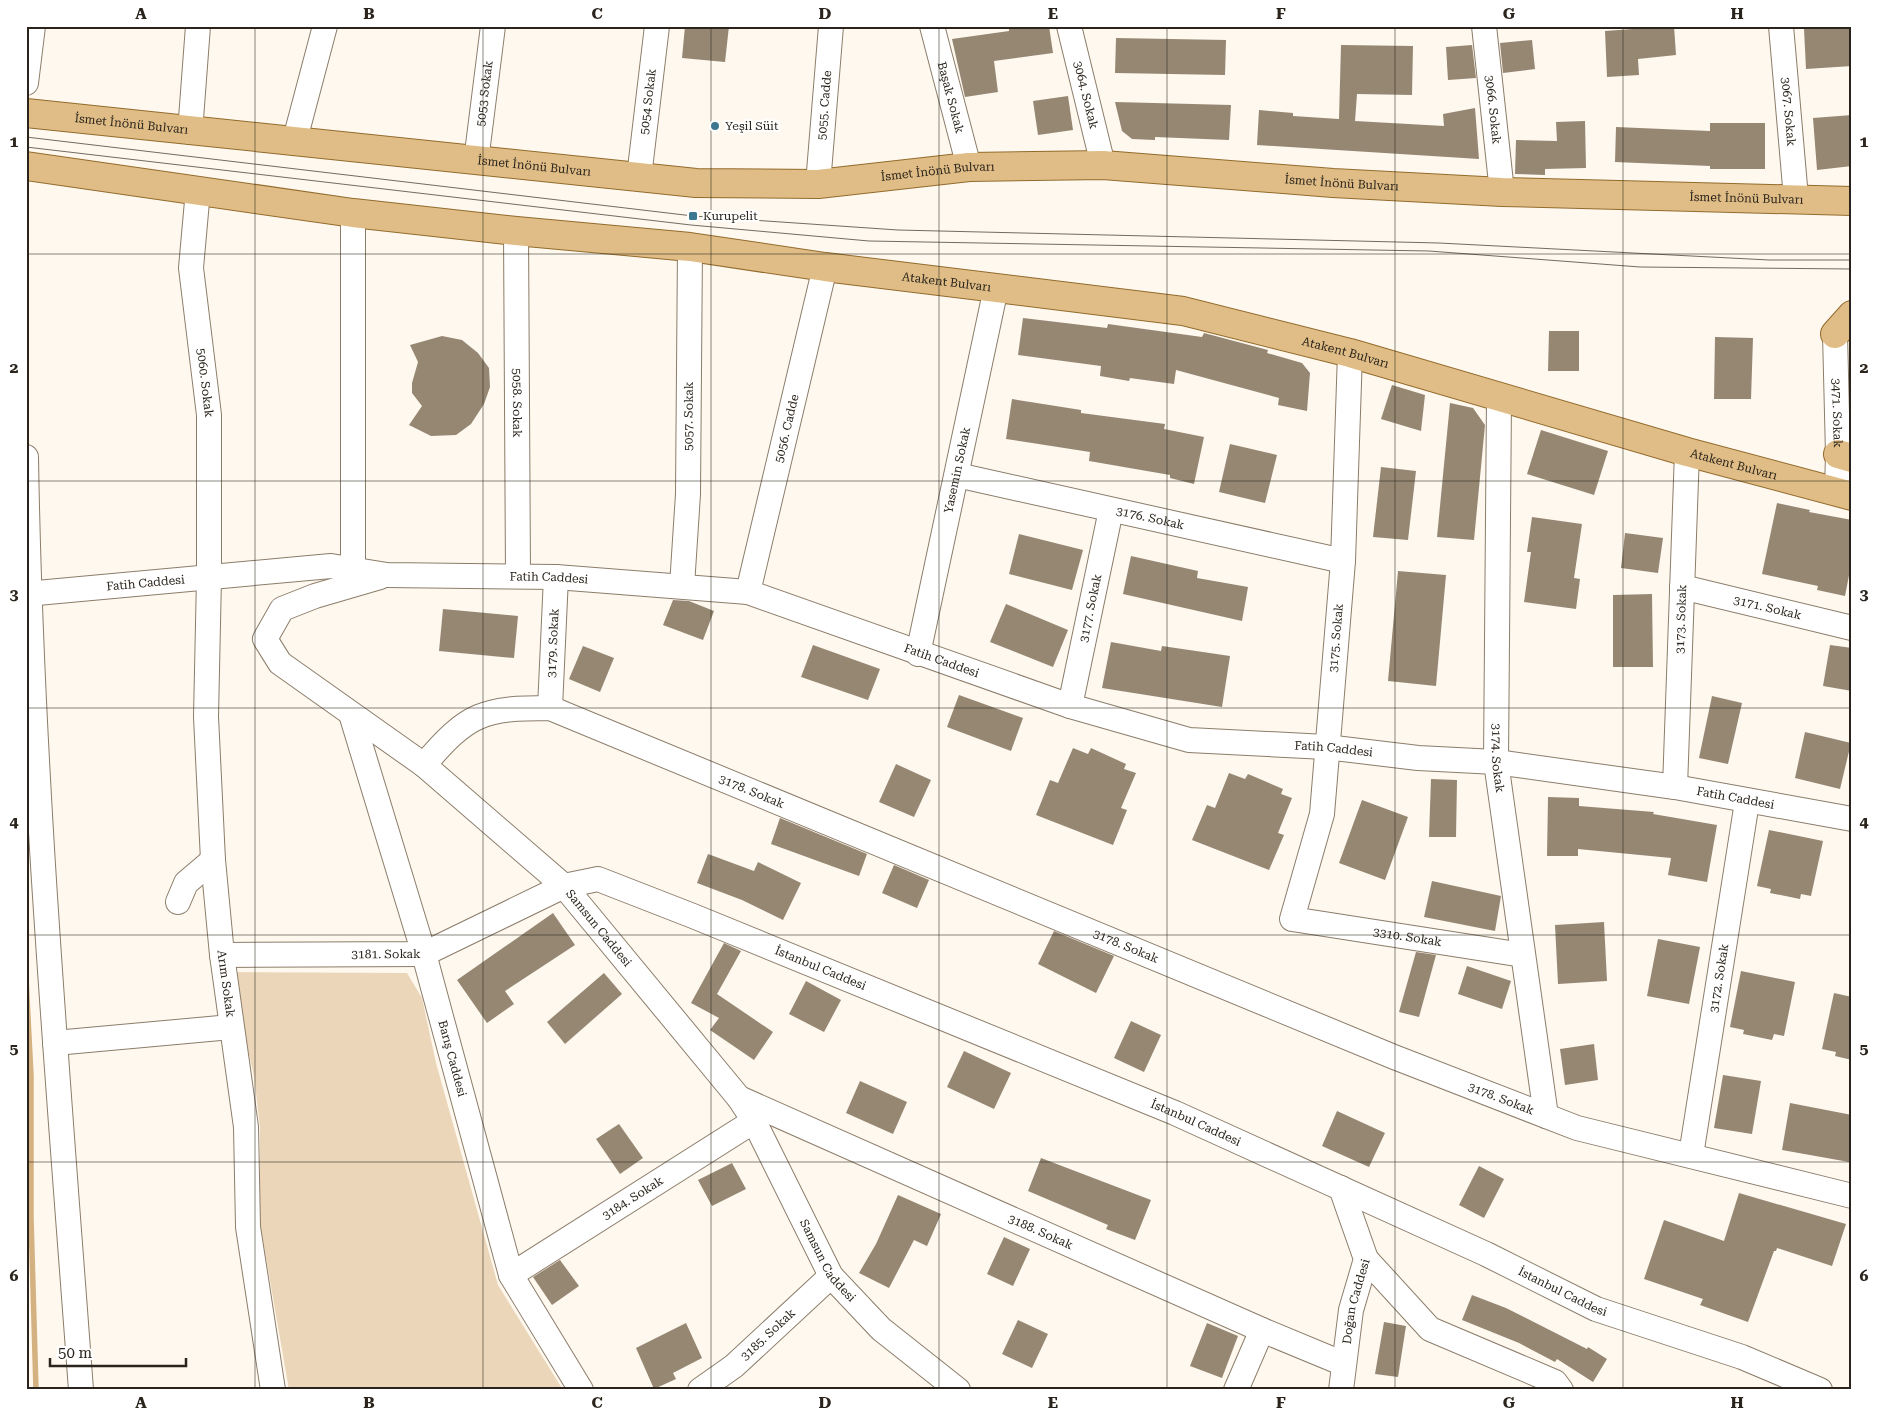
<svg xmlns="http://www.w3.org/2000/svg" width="1878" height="1416" viewBox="0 0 1878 1416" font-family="'Roboto Serif',serif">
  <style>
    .green { fill: #ecd6b9 }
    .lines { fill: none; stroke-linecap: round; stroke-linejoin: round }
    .stream { stroke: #d4b181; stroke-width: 5.5 }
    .building { fill: #968773 }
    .minor-casing { stroke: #8c7d6a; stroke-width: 26 }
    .major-casing { stroke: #936b2c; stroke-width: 30 }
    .minor { stroke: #fff; stroke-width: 24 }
    .major { stroke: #e0bd86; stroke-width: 28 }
    .tram { stroke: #716b63; stroke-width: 1 }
    .grid { fill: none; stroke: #2a241c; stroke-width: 1; stroke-opacity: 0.55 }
    .poi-dot { fill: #3c7990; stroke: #fff; stroke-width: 2 }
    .labels { text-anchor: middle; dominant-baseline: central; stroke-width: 4; stroke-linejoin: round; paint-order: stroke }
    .street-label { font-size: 12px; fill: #2a241c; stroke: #fff }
    .poi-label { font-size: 12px; fill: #2a241c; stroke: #fff; text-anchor: start }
    .neatline { fill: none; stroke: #2a241c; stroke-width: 2 }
    .grid-label { font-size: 16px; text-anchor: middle; font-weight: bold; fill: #2a241c }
  </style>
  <rect width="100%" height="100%" fill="#fef8ef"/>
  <polygon class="green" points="230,972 407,973 422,998 436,1063 498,1285 563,1390 289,1390 260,1223 260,1127 254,1076"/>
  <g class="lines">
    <polyline class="stream" points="26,978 31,1076 31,1218 36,1390"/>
  </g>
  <g class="building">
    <polygon points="685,26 729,26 725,62 682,58"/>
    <polygon points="1009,26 1049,26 1053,53 994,61 998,92 965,97 952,39 1009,31"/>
    <polygon points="1674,26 1676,55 1638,59 1639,75 1607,77 1605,31"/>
    <polygon points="1852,26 1852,66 1806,69 1804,29"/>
    <polygon points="1116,38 1226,40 1225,75 1115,73"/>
    <polygon points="1532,40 1535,69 1503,73 1500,43"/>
    <polygon points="1341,45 1413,46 1412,95 1357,94 1355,121 1444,126 1443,114 1475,108 1479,159 1257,145 1259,110 1293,113 1293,116 1339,119"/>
    <polygon points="1472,45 1476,78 1448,80 1446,47"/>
    <polygon points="1068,96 1073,130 1038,135 1033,101"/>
    <polygon points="1115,102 1231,105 1229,140 1155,137 1155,140 1132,139 1122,131"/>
    <polygon points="1852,115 1852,166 1817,170 1813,118"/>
    <polygon points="1585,121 1586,168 1545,169 1545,175 1515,174 1516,140 1557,141 1556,122"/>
    <polygon points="1710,123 1765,123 1765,169 1710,169 1710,166 1615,162 1616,127 1710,131"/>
    <polygon points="1023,318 1107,328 1108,324 1202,337 1204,333 1268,350 1267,353 1302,363 1310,373 1307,411 1278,405 1279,398 1176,370 1174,384 1130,378 1129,381 1100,376 1101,366 1018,355"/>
    <polygon points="1549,331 1579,331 1579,371 1548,371"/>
    <polygon points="442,336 462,340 478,353 489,368 490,387 484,404 471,424 456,435 431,436 409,425 422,406 412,393 412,383 418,362 410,345"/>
    <polygon points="1715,337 1753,338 1751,399 1714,399"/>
    <polygon points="1392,385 1425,395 1421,431 1381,419"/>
    <polygon points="1012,399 1081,410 1081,413 1165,424 1164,429 1204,437 1194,484 1170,478 1170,475 1089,461 1090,452 1006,439"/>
    <polygon points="1450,403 1473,408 1485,425 1474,540 1437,537"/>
    <polygon points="1541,430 1608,451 1594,495 1527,474"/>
    <polygon points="1230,444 1277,455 1265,503 1219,492"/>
    <polygon points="1381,467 1416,471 1408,540 1373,537"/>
    <polygon points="1777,503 1810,510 1809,512 1852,520 1852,560 1845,596 1817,590 1818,586 1762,574"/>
    <polygon points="1532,517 1582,524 1574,578 1580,579 1576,609 1524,602 1531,552 1527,552"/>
    <polygon points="1625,533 1663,538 1658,573 1621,568"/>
    <polygon points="1019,534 1083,550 1072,590 1009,574"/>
    <polygon points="1131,556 1198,571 1197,578 1248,587 1242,621 1123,594"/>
    <polygon points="1398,571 1446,575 1436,686 1388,681"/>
    <polygon points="1652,594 1653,667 1613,667 1613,595"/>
    <polygon points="673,600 689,601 714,611 703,640 663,625"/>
    <polygon points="1006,604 1068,630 1053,667 990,642"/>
    <polygon points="443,609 518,616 514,658 439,651"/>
    <polygon points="1111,642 1161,651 1162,646 1230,656 1222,707 1102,688"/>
    <polygon points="813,645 880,669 868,700 801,677"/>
    <polygon points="1830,645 1852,648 1852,691 1823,686"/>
    <polygon points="583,646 614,658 600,692 569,679"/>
    <polygon points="959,695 1023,718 1011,751 947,727"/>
    <polygon points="1712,696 1742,703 1728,764 1699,758"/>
    <polygon points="1805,732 1851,743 1840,789 1795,778"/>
    <polygon points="1073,748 1088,754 1091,748 1126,764 1124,769 1136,773 1121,808 1127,810 1113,845 1036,815 1050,780 1058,783"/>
    <polygon points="896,764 931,780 914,817 879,802"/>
    <polygon points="1229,773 1245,779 1248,774 1283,789 1281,794 1292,798 1278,833 1284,835 1269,870 1192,840 1207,805 1215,808"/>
    <polygon points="1431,779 1457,780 1456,837 1429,837"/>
    <polygon points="1548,797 1579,798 1579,806 1654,812 1653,814 1717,825 1707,882 1668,875 1671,858 1578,849 1578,856 1547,856"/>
    <polygon points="1362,800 1408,817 1385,880 1339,863"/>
    <polygon points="780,818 867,854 859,876 771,844"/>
    <polygon points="1769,830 1823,841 1811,896 1801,894 1800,899 1770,893 1771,889 1757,886"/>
    <polygon points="708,854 754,871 758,862 801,883 783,920 742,900 697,883"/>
    <polygon points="894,865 929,880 917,908 882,893"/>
    <polygon points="1432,881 1501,896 1495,931 1424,917"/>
    <polygon points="553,913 575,945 505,991 514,1004 487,1023 457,980"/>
    <polygon points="1604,922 1607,981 1558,984 1555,925"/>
    <polygon points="1054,931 1114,956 1096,993 1038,964"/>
    <polygon points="1658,939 1700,947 1689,1004 1647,996"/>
    <polygon points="724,943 741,951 717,994 773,1032 754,1060 710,1030 719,1018 691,1003"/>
    <polygon points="1416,952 1436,955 1419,1017 1399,1012"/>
    <polygon points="1467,966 1511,981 1502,1009 1458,994"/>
    <polygon points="1741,971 1795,982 1784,1036 1774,1034 1772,1040 1743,1034 1744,1030 1730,1027"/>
    <polygon points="604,973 622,994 565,1044 547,1022"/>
    <polygon points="806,981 841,1000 824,1032 789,1014"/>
    <polygon points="1834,993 1852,997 1852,1060 1835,1056 1836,1052 1822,1049"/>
    <polygon points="1131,1021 1161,1035 1144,1072 1114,1058"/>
    <polygon points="1594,1044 1598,1080 1565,1085 1560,1049"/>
    <polygon points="964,1051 1011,1073 994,1109 947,1087"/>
    <polygon points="1723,1075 1761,1081 1752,1134 1714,1128"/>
    <polygon points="860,1081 907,1102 893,1134 846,1113"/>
    <polygon points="1790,1103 1852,1115 1852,1148 1849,1162 1782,1150"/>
    <polygon points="1337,1111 1385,1133 1369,1167 1322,1146"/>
    <polygon points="619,1124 643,1158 620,1174 596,1139"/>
    <polygon points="1041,1158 1151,1200 1135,1240 1106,1229 1108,1225 1028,1191"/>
    <polygon points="732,1163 746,1189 712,1206 698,1180"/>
    <polygon points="1479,1166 1504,1179 1484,1218 1459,1205"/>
    <polygon points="1739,1193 1846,1224 1832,1266 1777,1248 1776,1251 1774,1251 1748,1322 1700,1305 1703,1299 1644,1279 1664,1220 1724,1241"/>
    <polygon points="898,1195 941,1214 927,1246 914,1240 889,1288 859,1273 876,1244"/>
    <polygon points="1004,1237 1030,1249 1013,1286 987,1274"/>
    <polygon points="560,1260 579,1286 552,1305 533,1277"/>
    <polygon points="1472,1295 1506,1308 1587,1349 1588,1347 1607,1359 1593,1382 1557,1359 1555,1362 1519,1343 1462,1320"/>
    <polygon points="1018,1320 1048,1334 1032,1368 1002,1354"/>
    <polygon points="1384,1322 1406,1326 1398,1377 1375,1374"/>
    <polygon points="686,1323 702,1358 673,1373 676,1379 654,1389 636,1348"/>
    <polygon points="1207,1323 1238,1336 1222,1378 1190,1366"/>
  </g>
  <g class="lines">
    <defs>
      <g id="minor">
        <path id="s1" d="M932 26 969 167"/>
        <path id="s2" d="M1069 26 1103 165"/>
        <path id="s3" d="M1484 26 1502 192"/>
        <path id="s4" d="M1781 26 1796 198"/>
        <polyline points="26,83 33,26"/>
        <polyline points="190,132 198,26"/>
        <polyline points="294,143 325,26"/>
        <path id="s5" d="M476 161 493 26"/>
        <path id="s6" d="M639 177 657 26"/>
        <path id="s7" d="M818 184 831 26"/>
        <path id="s8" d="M198 190 191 268 209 415V577L206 717 213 860 222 955 246 1127 248 1227 273 1390"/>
        <path id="s9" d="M516 231 518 576"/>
        <path id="s10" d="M1835 334 1838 454 1837 491"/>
        <path id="s11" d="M1350 353 1343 561 1322 814 1292 919 1523 955"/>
        <path id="s12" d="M1499 398 1496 762 1546 1116"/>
        <path d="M26 457C31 768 58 1079 81 1390"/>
        <path id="s13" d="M957 475 1343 561"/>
        <polyline points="353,570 353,213"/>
        <path id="s14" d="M380 577 315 596 282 609 265 639 280 663 424 765 564 886 739 1098 754 1121 831 1276 881 1329 958 1390"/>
        <path id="s15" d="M682 586 688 494 690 247"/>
        <path id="s16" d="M1682 587 1852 628"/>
        <path id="s17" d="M748 592 825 267"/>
        <path id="s18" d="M26 594 331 566 387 575 556 577 748 592 1070 706 1189 740 1326 747 1418 758 1496 762 1675 787 1852 819"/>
        <path id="s19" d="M918 654 996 288"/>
        <path id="s20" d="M1070 706 1111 510"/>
        <path id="s21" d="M550 708 556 577"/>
        <path id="s22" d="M351 714 424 954 511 1275 581 1390"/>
        <path id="s23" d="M424 765C468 713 483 708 550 708L1394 1057 1577 1128 1852 1196"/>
        <path id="s24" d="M1675 787 1687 452"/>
        <polyline points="178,902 186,883 213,860"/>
        <path id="s25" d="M222 955 424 954 564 886 598 879 693 916 1175 1113 1486 1254 1596 1309 1742 1357 1820 1390"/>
        <polyline points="55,1043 231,1027"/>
        <path id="s26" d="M739 1098 1262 1330 1344 1364"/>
        <path id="s27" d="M1691 1155 1747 802"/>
        <polyline points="1366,1259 1430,1329 1555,1382 1561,1390"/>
        <path id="s28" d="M511 1275 754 1121"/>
        <path id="s29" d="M700 1390 734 1366 831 1276"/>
        <polyline points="1236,1390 1262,1330"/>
        <path id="s30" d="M1341 1390 1351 1310 1366 1259 1341 1188"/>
      </g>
      <g id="major">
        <path id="s31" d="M26 113 696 183 818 184 969 167 1103 165 1333 183 1502 192 1852 201"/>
        <path id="s32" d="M26 166 353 213 516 231 690 247 825 267 1183 311 1350 353 1687 452 1852 496"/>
        <polyline points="1835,334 1852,315"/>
        <polyline points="1838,454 1852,458"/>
      </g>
    </defs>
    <use href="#minor" class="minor-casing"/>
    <use href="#major" class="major-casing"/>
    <use href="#minor" class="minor"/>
    <use href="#major" class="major"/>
    <g class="tram">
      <polyline points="26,137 693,216 898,230 1439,243 1769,260 1852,260"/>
      <polyline points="26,147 691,225 869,241 1429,251 1640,267 1852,269"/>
    </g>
  </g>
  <path class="grid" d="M255 26V1390M483 26V1390M711 26V1390M939 26V1390M1167 26V1390M1395 26V1390M1623 26V1390M26 254H1852M26 481H1852M26 708H1852M26 935H1852M26 1162H1852"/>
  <g class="poi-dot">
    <circle cx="715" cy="126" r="5"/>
    <rect x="688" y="211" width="10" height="10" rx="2.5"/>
  </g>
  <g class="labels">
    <g class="street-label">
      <text stroke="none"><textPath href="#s5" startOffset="68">5053 Sokak</textPath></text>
      <text stroke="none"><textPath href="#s2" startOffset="71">3064. Sokak</textPath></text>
      <text stroke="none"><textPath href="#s1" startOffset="74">Başak Sokak</textPath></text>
      <text stroke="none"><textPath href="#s6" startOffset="76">5054 Sokak</textPath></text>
      <text stroke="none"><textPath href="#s7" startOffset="79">5055. Cadde</textPath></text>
      <text stroke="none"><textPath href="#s3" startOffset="84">3066. Sokak</textPath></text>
      <text stroke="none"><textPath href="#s4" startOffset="86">3067. Sokak</textPath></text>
      <text stroke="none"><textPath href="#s31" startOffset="106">İsmet İnönü Bulvarı</textPath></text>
      <text stroke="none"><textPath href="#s31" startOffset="511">İsmet İnönü Bulvarı</textPath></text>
      <text stroke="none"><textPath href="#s31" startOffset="916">İsmet İnönü Bulvarı</textPath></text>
      <text stroke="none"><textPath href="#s31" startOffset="1321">İsmet İnönü Bulvarı</textPath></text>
      <text stroke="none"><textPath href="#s31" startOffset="1726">İsmet İnönü Bulvarı</textPath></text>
      <text stroke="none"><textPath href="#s32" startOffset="928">Atakent Bulvarı</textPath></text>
      <text stroke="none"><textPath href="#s32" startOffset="1334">Atakent Bulvarı</textPath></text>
      <text stroke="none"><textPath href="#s8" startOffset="194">5060. Sokak</textPath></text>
      <text stroke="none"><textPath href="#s9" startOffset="172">5058. Sokak</textPath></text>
      <text stroke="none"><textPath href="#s10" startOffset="79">3471. Sokak</textPath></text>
      <text stroke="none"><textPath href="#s15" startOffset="170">5057. Sokak</textPath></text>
      <text stroke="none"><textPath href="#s17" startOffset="168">5056. Cadde</textPath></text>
      <text stroke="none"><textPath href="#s32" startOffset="1738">Atakent Bulvarı</textPath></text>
      <text stroke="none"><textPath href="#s19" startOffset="188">Yasemin Sokak</textPath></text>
      <text stroke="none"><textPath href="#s13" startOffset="198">3176. Sokak</textPath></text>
      <text stroke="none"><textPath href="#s18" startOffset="525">Fatih Caddesi</textPath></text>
      <text stroke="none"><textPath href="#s18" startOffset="120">Fatih Caddesi</textPath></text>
      <text stroke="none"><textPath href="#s20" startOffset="100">3177. Sokak</textPath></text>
      <text stroke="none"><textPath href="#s16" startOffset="88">3171. Sokak</textPath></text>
      <text stroke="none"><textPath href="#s24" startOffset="168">3173. Sokak</textPath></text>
      <text transform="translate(1336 638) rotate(-85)">3175. Sokak</text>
      <text stroke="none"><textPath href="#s21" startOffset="65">3179. Sokak</textPath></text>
      <text stroke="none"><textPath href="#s18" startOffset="930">Fatih Caddesi</textPath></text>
      <text stroke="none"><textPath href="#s18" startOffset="1335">Fatih Caddesi</textPath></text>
      <text stroke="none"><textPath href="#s12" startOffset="360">3174. Sokak</textPath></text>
      <text stroke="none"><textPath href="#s23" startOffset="364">3178. Sokak</textPath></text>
      <text stroke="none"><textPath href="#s18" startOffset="1740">Fatih Caddesi</textPath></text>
      <text stroke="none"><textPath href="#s14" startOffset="582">Samsun Caddesi</textPath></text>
      <text stroke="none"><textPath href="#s11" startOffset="688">3310. Sokak</textPath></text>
      <text stroke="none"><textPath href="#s23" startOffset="769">3178. Sokak</textPath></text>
      <text stroke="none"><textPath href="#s25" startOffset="164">3181. Sokak</textPath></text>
      <text stroke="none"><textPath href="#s25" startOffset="632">İstanbul Caddesi</textPath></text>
      <text stroke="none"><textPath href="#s27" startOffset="179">3172. Sokak</textPath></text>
      <text stroke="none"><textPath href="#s8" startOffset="796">Arım Sokak</textPath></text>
      <text stroke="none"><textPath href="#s22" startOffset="359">Barış Caddesi</textPath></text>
      <text stroke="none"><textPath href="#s23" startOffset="1174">3178. Sokak</textPath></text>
      <text stroke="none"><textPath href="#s25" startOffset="1038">İstanbul Caddesi</textPath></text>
      <text stroke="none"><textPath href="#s28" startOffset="144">3184. Sokak</textPath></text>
      <text stroke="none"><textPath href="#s26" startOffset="330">3188. Sokak</textPath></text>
      <text stroke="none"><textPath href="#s14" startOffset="988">Samsun Caddesi</textPath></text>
      <text stroke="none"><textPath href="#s25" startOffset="1442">İstanbul Caddesi</textPath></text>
      <text stroke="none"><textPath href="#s30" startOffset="90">Doğan Caddesi</textPath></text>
      <text stroke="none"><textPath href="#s29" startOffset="88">3185. Sokak</textPath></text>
    </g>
    <g class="poi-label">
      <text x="725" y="126">Yeşil Süit</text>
      <text x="703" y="216">Kurupelit</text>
    </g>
  </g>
  <rect width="1878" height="1416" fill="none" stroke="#ffffff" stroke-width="55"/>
  <path d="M50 1358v8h136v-8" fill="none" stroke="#2a241c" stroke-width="2.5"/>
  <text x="58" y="1358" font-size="15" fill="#2a241c" stroke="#ffffff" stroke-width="4" paint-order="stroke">50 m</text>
  <rect x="28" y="28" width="1822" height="1360" class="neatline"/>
  <g class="grid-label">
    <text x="141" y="19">A</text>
    <text x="369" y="19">B</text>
    <text x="597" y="19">C</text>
    <text x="825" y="19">D</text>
    <text x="1053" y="19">E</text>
    <text x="1281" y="19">F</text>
    <text x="1509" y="19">G</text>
    <text x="1737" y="19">H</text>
    <text x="14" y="147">1</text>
    <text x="1864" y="147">1</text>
    <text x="14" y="373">2</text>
    <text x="1864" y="373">2</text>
    <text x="14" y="600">3</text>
    <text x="1864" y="600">3</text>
    <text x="14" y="827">4</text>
    <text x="1864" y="827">4</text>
    <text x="14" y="1054">5</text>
    <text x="1864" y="1054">5</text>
    <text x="14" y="1281">6</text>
    <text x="1864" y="1281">6</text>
    <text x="141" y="1408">A</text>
    <text x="369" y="1408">B</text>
    <text x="597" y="1408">C</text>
    <text x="825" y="1408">D</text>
    <text x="1053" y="1408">E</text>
    <text x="1281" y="1408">F</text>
    <text x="1509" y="1408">G</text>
    <text x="1737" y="1408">H</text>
  </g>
</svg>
